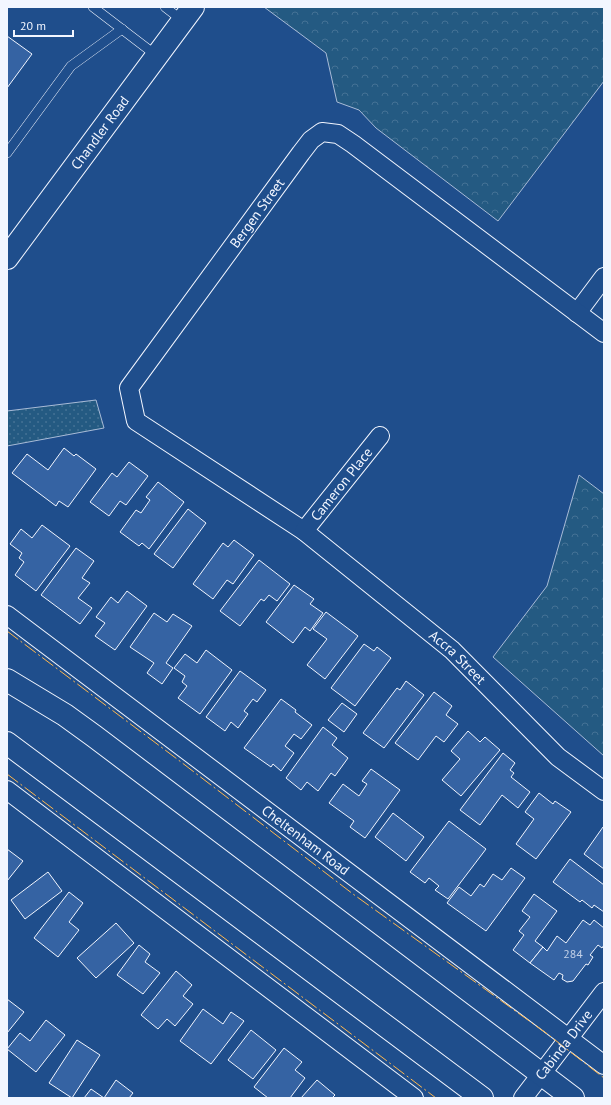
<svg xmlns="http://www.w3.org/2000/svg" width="611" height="1105" viewBox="0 0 611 1105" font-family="'PT Sans',sans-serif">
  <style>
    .grass { fill: url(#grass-dots); stroke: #a8bbd7 }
    .park { fill: url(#park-crowns); stroke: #a8bbd7 }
    .building { fill: #3563a3; stroke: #f2f6ff }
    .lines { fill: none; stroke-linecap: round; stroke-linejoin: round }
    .lane-casing { stroke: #f2f6ff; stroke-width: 10 }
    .street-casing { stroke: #f2f6ff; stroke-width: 20 }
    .primary-casing { stroke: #f2f6ff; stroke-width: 24 }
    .lane { stroke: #1f4e8c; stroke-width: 9 }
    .street { stroke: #1f4e8c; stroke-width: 18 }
    .primary { stroke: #1f4e8c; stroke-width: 22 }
    .power { stroke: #ffb74d; stroke-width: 1; stroke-dasharray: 14 3 2 3; stroke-linecap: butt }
    .labels { text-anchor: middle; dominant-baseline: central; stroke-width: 3; stroke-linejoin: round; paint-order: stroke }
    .number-label { font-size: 12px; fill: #c3d1e8 }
    .street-label { font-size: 14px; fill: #f2f6ff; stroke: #1f4e8c }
  </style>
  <defs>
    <pattern id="grass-dots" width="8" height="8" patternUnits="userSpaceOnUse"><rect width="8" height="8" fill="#245a82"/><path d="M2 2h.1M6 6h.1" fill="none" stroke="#447295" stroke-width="1.8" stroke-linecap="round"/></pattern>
    <pattern id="park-crowns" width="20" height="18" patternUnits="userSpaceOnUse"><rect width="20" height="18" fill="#245a82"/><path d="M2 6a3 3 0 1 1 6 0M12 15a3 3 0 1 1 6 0" fill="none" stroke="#447295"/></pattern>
  </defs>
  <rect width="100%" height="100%" fill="#1f4e8c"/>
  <polygon class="grass" points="96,400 104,428 7,446 7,411"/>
  <g class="park">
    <polygon points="264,7 604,7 604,81 498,221 376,128 359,110 337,102 326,53"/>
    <polygon points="579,475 604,494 604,756 493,657 547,586"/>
  </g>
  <g class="building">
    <polygon points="7,36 32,54 7,88"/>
    <polygon points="64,448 74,456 76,454 96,469 68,507 59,501 56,506 12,473 27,454 48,470"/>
    <polygon points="129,462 148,476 126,505 120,501 109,516 90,502 112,473 117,477"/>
    <polygon points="158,482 184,502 149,549 142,543 139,546 120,532 136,510 141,513 150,500 146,497"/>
    <polygon points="188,509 206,523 173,568 154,554"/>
    <polygon points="42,525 70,546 36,591 15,575 24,562 19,558 22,553 10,544 21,529 32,538"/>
    <polygon points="234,540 254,555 233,584 227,580 213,599 193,584 223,543 228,547"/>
    <polygon points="76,548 94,561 82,578 90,583 78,598 92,608 80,624 41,595"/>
    <polygon points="259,560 290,584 277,601 269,595 264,601 261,599 240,626 220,611"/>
    <polygon points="294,585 314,599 310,604 323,613 310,631 305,627 293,643 266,622"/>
    <polygon points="127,591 147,606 115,650 95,636 105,623 96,617 111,597 118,603"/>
    <polygon points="326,612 358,636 325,679 307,665 327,639 313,629"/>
    <polygon points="154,613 167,622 173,614 192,626 166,663 173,668 162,684 147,673 154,663 130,647"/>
    <polygon points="364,644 374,651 377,647 391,658 355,706 331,688"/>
    <polygon points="206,650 232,670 200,714 178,698 187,686 182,682 185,676 174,668 185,654 197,663"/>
    <polygon points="240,671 266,690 257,702 253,699 244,711 248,714 238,728 231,722 225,731 206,717"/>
    <polygon points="406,681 424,695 384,748 363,733 397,688 400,690"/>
    <polygon points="434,692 452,706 446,715 458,724 444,742 436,736 418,760 395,743"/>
    <polygon points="281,699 296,710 295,712 312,725 301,739 294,734 285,746 294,753 281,771 273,764 271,767 244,748"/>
    <polygon points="342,703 357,714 344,732 328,720"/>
    <polygon points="323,727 337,738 332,745 348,758 335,776 331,773 318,791 307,782 301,790 286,778"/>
    <polygon points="468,731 480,742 485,737 500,750 461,796 442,780 460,759 451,751"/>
    <polygon points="503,753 515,763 510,770 514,773 511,777 530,792 518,808 502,795 480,825 460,810"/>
    <polygon points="371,769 400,790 365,838 350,827 354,821 329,803 343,784 359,796 367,784 362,781"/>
    <polygon points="539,793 553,804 555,801 571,812 536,859 516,844 534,819 525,812"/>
    <polygon points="393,813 424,837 406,861 375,837"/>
    <polygon points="449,821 486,849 448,899 435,890 439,886 429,878 425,883 410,872"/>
    <polygon points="603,827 604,828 604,869 584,854"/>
    <polygon points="7,849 23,861 7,881"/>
    <polygon points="570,859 604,885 604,912 594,905 592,908 582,900 580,902 553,882"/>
    <polygon points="511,868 525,878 486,931 447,903 459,887 471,896 480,884 484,887 493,874 502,880"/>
    <polygon points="48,872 62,891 25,919 11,900"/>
    <polygon points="69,892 83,903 69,922 79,930 58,957 34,938"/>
    <polygon points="534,894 557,911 535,941 543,947 530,963 513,950 524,935 519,931 530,917 522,911"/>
    <polygon points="583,920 590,925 594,920 604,928 604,945 602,948 598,945 590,955 593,957 588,965 586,964 573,981 567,982 562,979 563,975 559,973 554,980 530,963 543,947 547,951 557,936 566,943"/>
    <polygon points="116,923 134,943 96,978 77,958"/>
    <polygon points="139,945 150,954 145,962 160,973 143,994 117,975"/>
    <polygon points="176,971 192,985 183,996 193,1004 175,1026 167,1019 158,1029 141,1015"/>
    <polygon points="7,999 24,1012 7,1033"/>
    <polygon points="203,1009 223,1024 231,1012 244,1021 211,1064 180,1041"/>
    <polygon points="46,1020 65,1035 36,1072 7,1049 20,1033 30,1041"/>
    <polygon points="251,1030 276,1050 253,1079 228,1060"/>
    <polygon points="77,1040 100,1055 72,1098 49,1083"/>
    <polygon points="284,1048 302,1062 295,1070 305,1078 290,1098 268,1098 254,1087"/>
    <polygon points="116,1080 133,1093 129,1098 84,1098 91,1089 104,1098"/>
    <polygon points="317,1080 335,1095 332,1098 301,1098"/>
  </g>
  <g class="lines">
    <defs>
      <g id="lane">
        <polyline points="93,7 157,56"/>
        <polyline points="165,7 183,21"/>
        <polyline points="7,153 71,66 122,29"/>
      </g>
      <g id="street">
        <polyline points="577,313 604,277"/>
        <path id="s1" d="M604 333 353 144 338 134 322 132 311 140 301 153 129 388 136 421 304 531 452 650 558 757 604 791"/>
        <path id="s2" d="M304 531 380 436"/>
        <path id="s3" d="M7 615 604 1065"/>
        <polyline points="7,790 414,1098"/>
        <path id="s4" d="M523 1098 604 992"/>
      </g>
      <g id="primary">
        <path id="s5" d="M7 258 193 7"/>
        <polyline points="7,680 65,715 94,736 573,1098"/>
        <polyline points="7,743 482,1098"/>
      </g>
    </defs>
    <use href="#lane" class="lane-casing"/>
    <use href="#street" class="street-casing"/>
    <use href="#primary" class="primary-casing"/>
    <use href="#lane" class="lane"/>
    <use href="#street" class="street"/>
    <use href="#primary" class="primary"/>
    <g class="power">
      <polyline points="7,631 181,762 353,894 546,1033 604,1078"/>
      <polyline points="7,774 436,1098"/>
    </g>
  </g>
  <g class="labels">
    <g class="number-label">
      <text x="573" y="953">284</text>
    </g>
    <g class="street-label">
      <text stroke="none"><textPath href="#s5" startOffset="156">Chandler Road</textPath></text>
      <text transform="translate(257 213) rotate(-54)">Bergen Street</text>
      <text stroke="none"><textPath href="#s2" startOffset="60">Cameron Place</textPath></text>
      <text stroke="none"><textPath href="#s1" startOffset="1103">Accra Street</textPath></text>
      <text stroke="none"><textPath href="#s3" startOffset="374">Cheltenham Road</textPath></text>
      <text stroke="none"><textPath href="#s4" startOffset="67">Cabinda Drive</textPath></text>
    </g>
  </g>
  <rect width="611" height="1105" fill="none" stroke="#f2f6ff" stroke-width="16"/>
  <path d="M14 30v6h59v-6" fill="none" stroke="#f2f6ff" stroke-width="2"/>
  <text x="20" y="30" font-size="12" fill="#f2f6ff" stroke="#1f4e8c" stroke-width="3" paint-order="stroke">20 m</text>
</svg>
